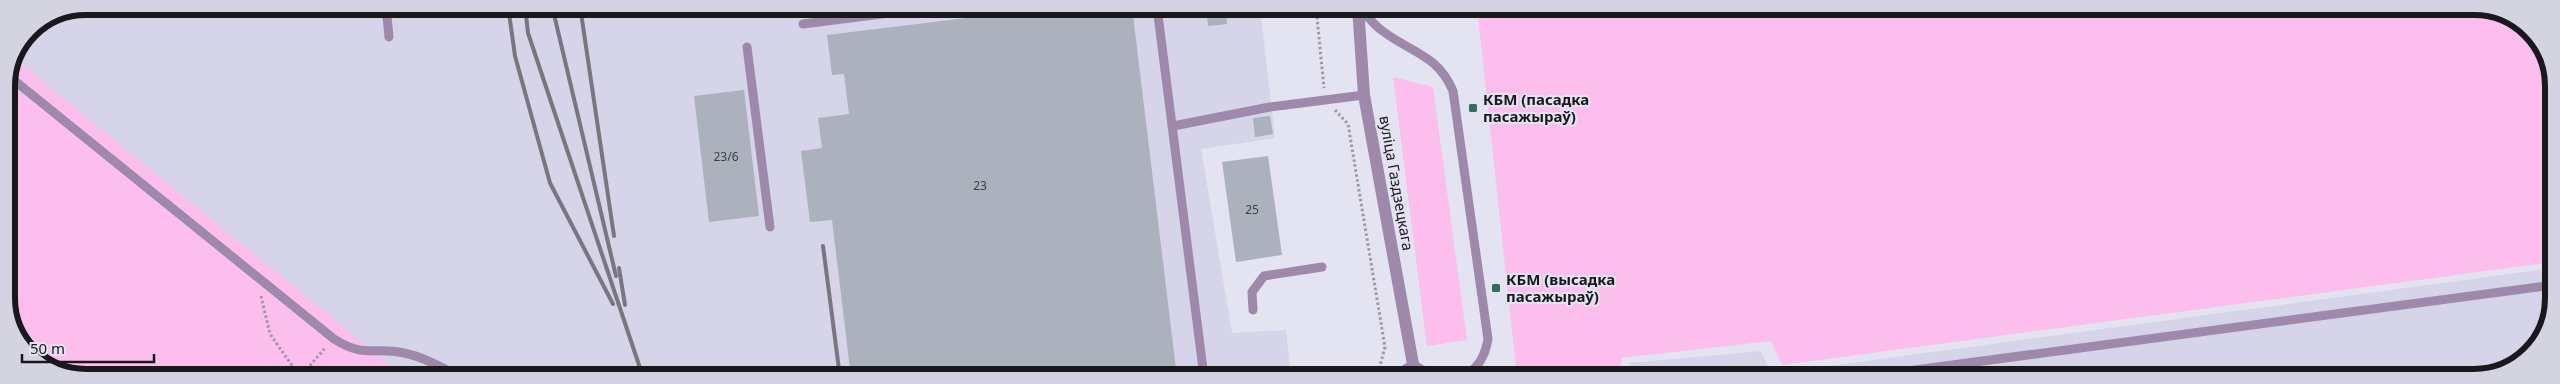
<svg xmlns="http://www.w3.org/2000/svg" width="2560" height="384" viewBox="0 0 2560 384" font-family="'Noto Sans',sans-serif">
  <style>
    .built { fill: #d5d4e8 }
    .green { fill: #fcbeec }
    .building { fill: #abb1bd }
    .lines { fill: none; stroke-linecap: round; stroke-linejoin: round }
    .path { stroke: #9b9aa4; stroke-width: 3; stroke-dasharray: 2.5 2.5; stroke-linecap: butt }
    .lane { stroke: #9e89ab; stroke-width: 9 }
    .street { stroke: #9e89ab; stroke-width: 12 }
    .rail { stroke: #787781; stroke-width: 4 }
    .poi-dot { fill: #316d58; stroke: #e4e3f1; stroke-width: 2 }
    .labels { text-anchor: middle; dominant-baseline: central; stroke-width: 4; stroke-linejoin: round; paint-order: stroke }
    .number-label { font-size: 12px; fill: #3e3e45 }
    .poi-label { font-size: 15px; font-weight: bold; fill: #19181d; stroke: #e4e3f1; text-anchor: start }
    .street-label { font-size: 15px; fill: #19181d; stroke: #e4e3f1 }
    .rim { fill: none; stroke: #19181d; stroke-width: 6 }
  </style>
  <rect width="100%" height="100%" fill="#e4e3f1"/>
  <g class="built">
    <polygon points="86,6 1260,7 1275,138 1201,149 1232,333 1286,330 1291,377 399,377 400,374 17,60 30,29"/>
    <polygon points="2553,268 2553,308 2527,358 2474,378 1628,378 1629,363 1761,351 1771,374"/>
  </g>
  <g class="green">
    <polygon points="1540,7 2484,7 2527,26 2552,70 2553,262 1782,365 1771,341 1621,358 1622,378 1517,377 1478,16"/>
    <polygon points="17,60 401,374 399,377 76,377 33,358 9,319 6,86"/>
    <polygon points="1393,77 1433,87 1467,340 1427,346"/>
  </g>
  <g class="building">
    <polygon points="1056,7 1132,7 1177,377 851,377 832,220 810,222 801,151 822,148 818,118 849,114 844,74 832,75 827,35"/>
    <polygon points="1206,7 1226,7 1227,24 1208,26"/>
    <polygon points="744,90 759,216 709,222 694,96"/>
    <polygon points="1270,116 1273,134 1255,137 1253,118"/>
    <polygon points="1268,156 1282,255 1236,262 1222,162"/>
  </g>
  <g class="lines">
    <g class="path">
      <polyline points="1316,7 1324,88"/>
      <polyline points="1335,110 1348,124 1385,347 1377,377"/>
      <polyline points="261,296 270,334 300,377"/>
      <polyline points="300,377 326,347"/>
    </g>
    <g class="lane">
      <polyline points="386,6 389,37"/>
      <polyline points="1157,7 1204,377"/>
      <path d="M1360 7C1367 16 1374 26 1384 32 1412 53 1438 55 1453 91L1488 339C1485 356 1479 367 1464 377"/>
      <polyline points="803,24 944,6"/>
      <polyline points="747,47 770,227"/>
      <path d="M10 77 334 339C366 359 373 346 404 353 424 357 443 368 461 377"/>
      <polyline points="1173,126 1270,107 1364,95"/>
      <polyline points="1253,310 1252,292 1264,276 1322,267"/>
      <polyline points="1413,364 1433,377"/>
      <polyline points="1413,364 1415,377"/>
      <polyline points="1393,377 1413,364"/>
      <polyline points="1855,378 2553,285"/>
    </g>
    <polyline class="street" points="1358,7 1364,95 1413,364"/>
    <g class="rail">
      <polyline points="508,6 515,56 550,183 613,304"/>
      <polyline points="525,6 528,33 643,377"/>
      <polyline points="552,6 616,276"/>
      <polyline points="580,6 614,236"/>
      <polyline points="823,246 840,377"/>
      <polyline points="619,268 625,305"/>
    </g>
  </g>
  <g class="poi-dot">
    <rect x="1468" y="103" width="10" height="10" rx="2.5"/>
    <rect x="1491" y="283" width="10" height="10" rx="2.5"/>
  </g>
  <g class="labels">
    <g class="number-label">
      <text x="726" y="156">23/6</text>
      <text x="980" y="185">23</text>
      <text x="1252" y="209">25</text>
    </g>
    <g class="poi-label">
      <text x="1483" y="99">КБМ (пасадка<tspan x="1483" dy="17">пасажыраў)</tspan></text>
      <text x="1506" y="279">КБМ (высадка<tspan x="1506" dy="17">пасажыраў)</tspan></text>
    </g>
    <g class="street-label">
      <text transform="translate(1397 183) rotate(80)">вуліца Газдзецкага</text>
    </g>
  </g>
  <path d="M0 0H2560V384H0ZM86 15H2474A71 71 0 0 1 2545 86V298A71 71 0 0 1 2474 369H86A71 71 0 0 1 15 298V86A71 71 0 0 1 86 15Z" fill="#d4d3e0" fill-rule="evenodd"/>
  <path class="rim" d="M86 15H2474A71 71 0 0 1 2545 86V298A71 71 0 0 1 2474 369H86A71 71 0 0 1 15 298V86A71 71 0 0 1 86 15Z"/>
  <path d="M22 354v8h132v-8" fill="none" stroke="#19181d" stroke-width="2.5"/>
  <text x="30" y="354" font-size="15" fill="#19181d" stroke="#e4e3f1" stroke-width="4" paint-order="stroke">50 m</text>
</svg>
